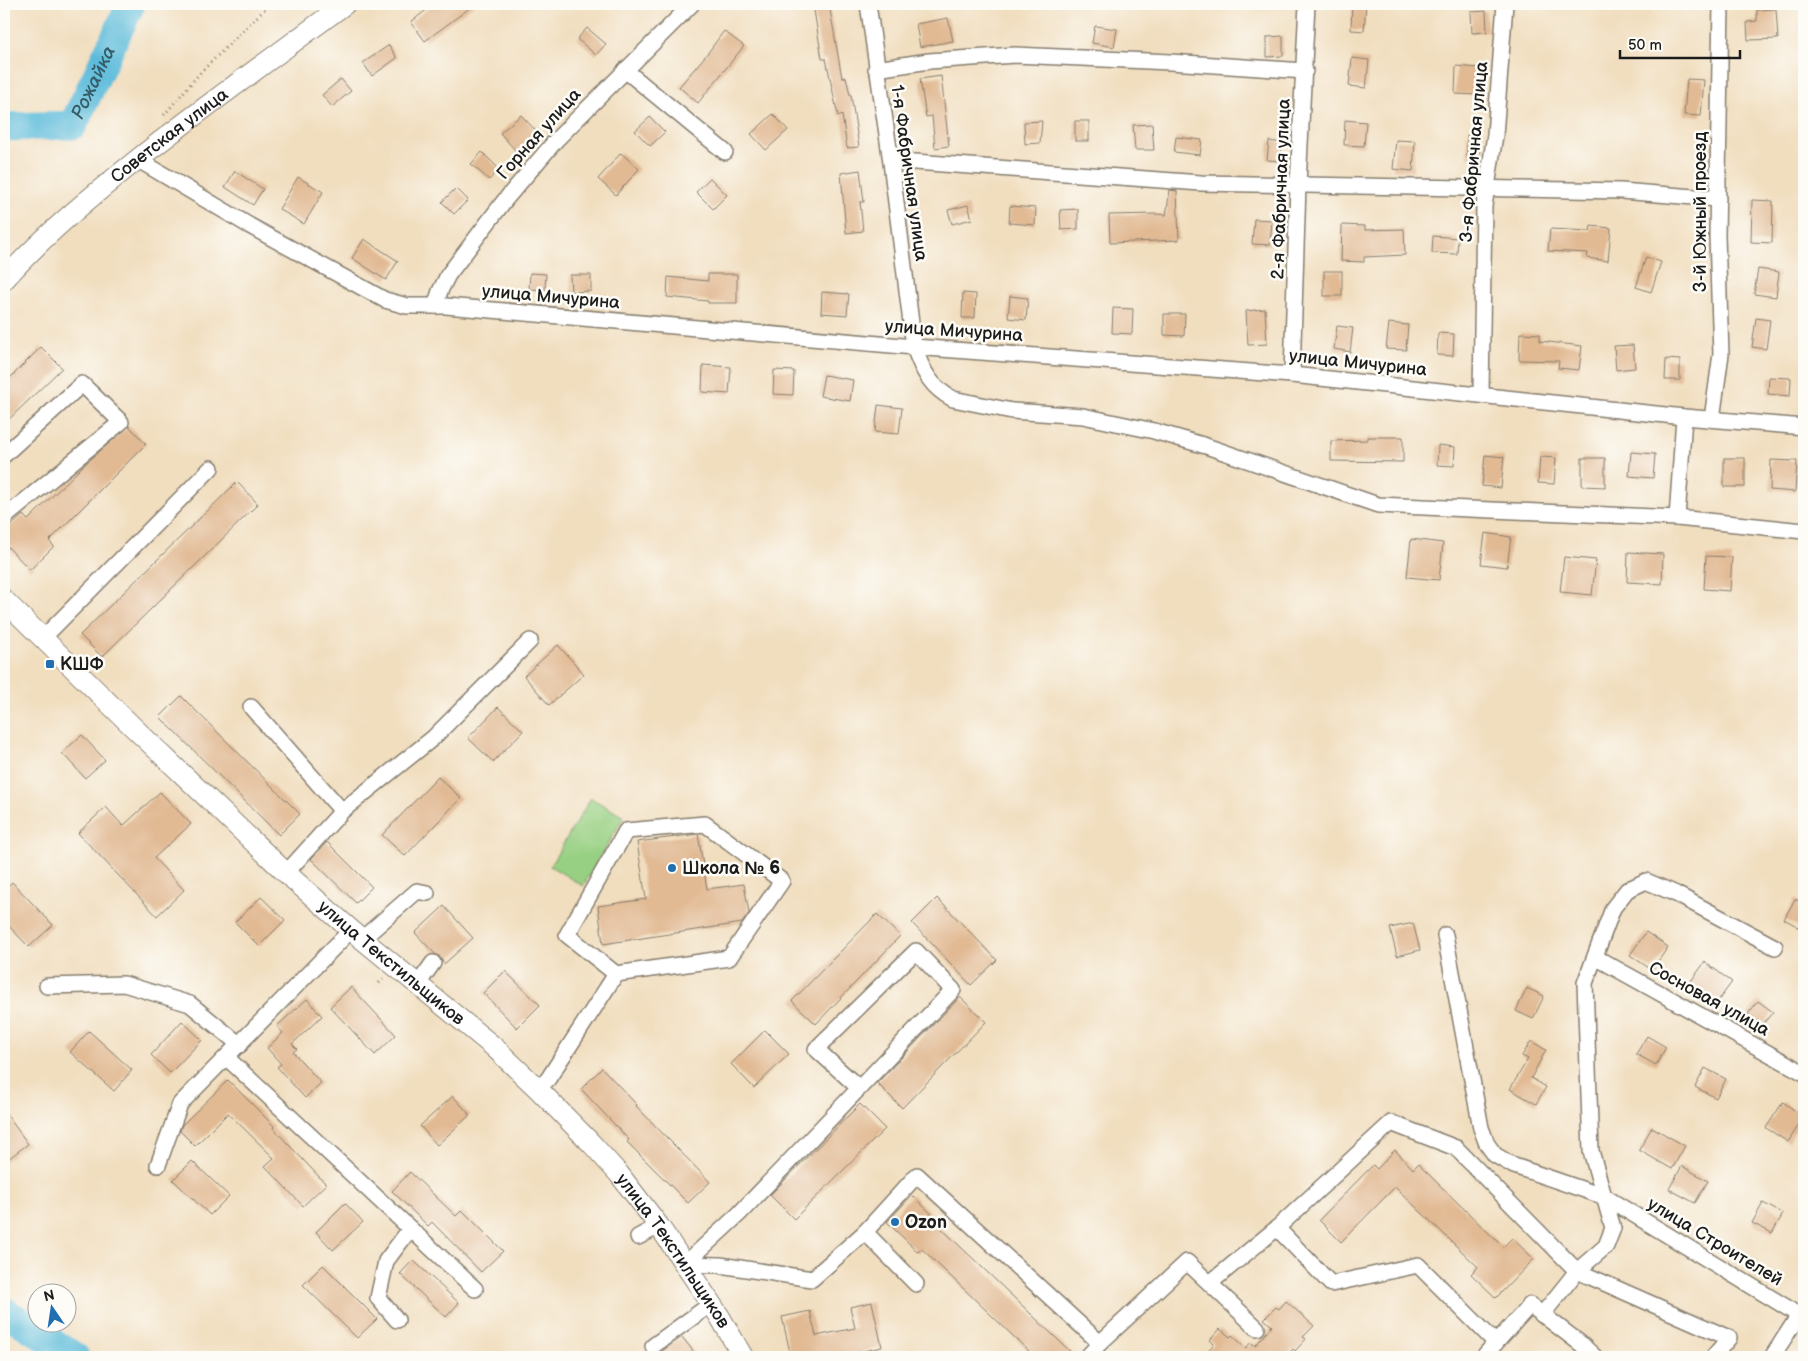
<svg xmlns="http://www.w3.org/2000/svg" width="1808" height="1361" viewBox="0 0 1808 1361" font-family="'Balsamiq Sans',sans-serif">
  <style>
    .green { fill: #98d083; stroke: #5a7650 }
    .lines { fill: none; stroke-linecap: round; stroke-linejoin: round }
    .river { stroke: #5cbbda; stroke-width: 29 }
    .building { fill: #e1b993 }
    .minor-casing { stroke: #867d6e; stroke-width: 18 }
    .major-casing { stroke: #867d6e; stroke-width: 22 }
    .path { stroke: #867d6e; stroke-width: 3; stroke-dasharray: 1 4; stroke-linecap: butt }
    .minor { stroke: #fff; stroke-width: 15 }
    .major { stroke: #fff; stroke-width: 20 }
    .poi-dot { fill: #1f6fb2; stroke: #fdfcf7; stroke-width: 2 }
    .labels { text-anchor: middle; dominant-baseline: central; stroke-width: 5; stroke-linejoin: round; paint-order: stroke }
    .street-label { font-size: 18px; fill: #1c1c1c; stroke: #fdfcf7 }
    .poi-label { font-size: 18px; font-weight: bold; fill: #1c1c1c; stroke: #fdfcf7; text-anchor: start }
    .water-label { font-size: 19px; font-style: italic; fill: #365c68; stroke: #fdfcf7 }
  </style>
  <rect width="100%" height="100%" fill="#fdfcf7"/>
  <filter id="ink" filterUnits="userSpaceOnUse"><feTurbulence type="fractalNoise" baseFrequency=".02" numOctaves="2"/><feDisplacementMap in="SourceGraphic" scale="10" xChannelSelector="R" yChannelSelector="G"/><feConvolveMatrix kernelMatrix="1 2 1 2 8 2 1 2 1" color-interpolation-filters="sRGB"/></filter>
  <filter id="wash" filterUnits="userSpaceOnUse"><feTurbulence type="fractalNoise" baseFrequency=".0096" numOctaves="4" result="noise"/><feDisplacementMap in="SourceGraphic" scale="20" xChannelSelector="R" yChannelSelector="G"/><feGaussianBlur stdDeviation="1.12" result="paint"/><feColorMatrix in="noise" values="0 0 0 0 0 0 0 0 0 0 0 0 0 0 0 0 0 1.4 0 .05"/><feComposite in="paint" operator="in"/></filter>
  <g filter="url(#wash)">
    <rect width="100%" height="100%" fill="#f1debf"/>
    <polygon class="green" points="591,798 624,817 583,886 550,866"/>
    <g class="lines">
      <g class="river">
        <path id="s1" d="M4 127 73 125 131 4"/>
        <polyline points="4,1311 75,1357"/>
      </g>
    </g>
    <g id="blocks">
      <g class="building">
        <polygon points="434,4 475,4 425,41 411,22"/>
        <polygon points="813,4 829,4 842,78 846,77 850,95 851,95 859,147 847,148 842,115 838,116 826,59 822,59"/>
        <polygon points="1352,4 1366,4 1364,31 1351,30"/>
        <polygon points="1776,9 1778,39 1748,40 1747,22 1757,21 1757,10"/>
        <polygon points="1486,11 1487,32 1472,33 1471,12"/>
        <polygon points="948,18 953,41 920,47 916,24"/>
        <polygon points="1095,26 1117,29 1114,47 1092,43"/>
        <polygon points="587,28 606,44 596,55 577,39"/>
        <polygon points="724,31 744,46 698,103 679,87 707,54"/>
        <polygon points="1283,36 1283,56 1267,57 1267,37"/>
        <polygon points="389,45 397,58 372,76 363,63"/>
        <polygon points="1352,58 1369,60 1366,88 1349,86"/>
        <polygon points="1456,66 1480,68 1478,95 1455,94"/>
        <polygon points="941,76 949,146 935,148 932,116 926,117 920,79"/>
        <polygon points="341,79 351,91 332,107 322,95"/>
        <polygon points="1687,79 1704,80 1701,116 1684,115"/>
        <polygon points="773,114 788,130 766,150 751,134"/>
        <polygon points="521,115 537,132 516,151 500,133"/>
        <polygon points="650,117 665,132 650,146 635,131"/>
        <polygon points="1345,120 1366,122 1364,146 1344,145"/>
        <polygon points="1042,121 1040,143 1025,144 1024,122"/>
        <rect x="1075" y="121" width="14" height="20"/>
        <polygon points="1152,124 1154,150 1135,150 1133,125"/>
        <polygon points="1467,135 1479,135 1480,157 1467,157"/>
        <polygon points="1176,137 1202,140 1200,155 1174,152"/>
        <polygon points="1396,140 1415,141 1413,171 1393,169"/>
        <polygon points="1269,141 1282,143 1280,161 1267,160"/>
        <polygon points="482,152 499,169 489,180 471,164"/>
        <polygon points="621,153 639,169 616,195 598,179"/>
        <polygon points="860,170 864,202 860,202 863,231 846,233 841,173"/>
        <polygon points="235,171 263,189 253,205 225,187"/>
        <polygon points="298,177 323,192 304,224 279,209"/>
        <polygon points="710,178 727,195 713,209 696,192"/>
        <polygon points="456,188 468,200 454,214 442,202"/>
        <polygon points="1170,190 1177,191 1179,240 1110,243 1109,215 1157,214 1166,215"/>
        <polygon points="1752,200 1773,201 1772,243 1751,242"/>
        <polygon points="968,205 972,219 952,224 948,210"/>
        <polygon points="1010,206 1036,208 1035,225 1009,223"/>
        <polygon points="1078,209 1078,229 1061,230 1060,210"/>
        <polygon points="1254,219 1272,220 1270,245 1252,244"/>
        <polygon points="1342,225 1365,226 1365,230 1404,229 1405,255 1364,257 1364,262 1341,261"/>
        <polygon points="1591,226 1611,228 1608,261 1587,258 1588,253 1548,251 1550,229 1590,231"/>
        <polygon points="1433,236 1458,238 1457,254 1432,253"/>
        <polygon points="364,239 398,261 386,280 352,258"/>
        <polygon points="1646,257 1661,262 1651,292 1636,287"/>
        <polygon points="1758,269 1779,272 1776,297 1754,294"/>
        <rect x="1324" y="271" width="18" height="25"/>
        <polygon points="530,273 546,274 545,290 529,289"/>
        <polygon points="708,274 737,274 737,303 708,303 708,301 667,297 668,277 708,281"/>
        <polygon points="570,275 591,275 591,291 571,292"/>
        <polygon points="822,292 849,294 847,315 821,313"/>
        <polygon points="963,293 976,294 975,318 962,318"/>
        <polygon points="1010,296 1028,298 1026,320 1008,318"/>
        <polygon points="1113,308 1133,309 1132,334 1112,333"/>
        <polygon points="1265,309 1267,344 1248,345 1246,311"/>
        <polygon points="1164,314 1185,314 1184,336 1164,335"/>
        <polygon points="1756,318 1770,320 1766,349 1752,347"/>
        <polygon points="1389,323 1408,325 1406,350 1386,349"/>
        <polygon points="1337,326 1353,328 1350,352 1334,349"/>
        <polygon points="1438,333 1454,334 1453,356 1437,355"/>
        <polygon points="1520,333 1540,334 1540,341 1582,346 1579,370 1558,368 1559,361 1519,360"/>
        <polygon points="1633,345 1635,368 1616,370 1614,346"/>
        <polygon points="41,347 62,368 4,424 4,384"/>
        <polygon points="1666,359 1680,360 1680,380 1665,380"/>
        <polygon points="703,365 731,367 729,394 702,392"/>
        <polygon points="774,370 794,371 793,395 773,394"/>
        <polygon points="824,375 853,380 850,401 820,396"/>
        <polygon points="1769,377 1791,378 1790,396 1768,394"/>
        <polygon points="878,405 902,408 899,434 875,432"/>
        <polygon points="129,426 146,444 49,541 54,546 30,570 4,543 4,532 23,515 28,520 85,464"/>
        <polygon points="1367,437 1403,437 1403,462 1331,461 1331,441 1367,440"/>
        <polygon points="1438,445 1455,447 1454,466 1437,465"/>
        <polygon points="1631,452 1655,454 1653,478 1629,476"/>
        <polygon points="1485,455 1504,457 1501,488 1482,486"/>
        <polygon points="1540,457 1556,458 1554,484 1538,483"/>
        <polygon points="1582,458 1605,458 1605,487 1582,486"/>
        <rect x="1724" y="458" width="21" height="29"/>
        <polygon points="1771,460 1797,461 1795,492 1770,490"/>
        <polygon points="237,482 258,504 102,657 80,635"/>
        <polygon points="1485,533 1511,537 1507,567 1481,564"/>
        <polygon points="1411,539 1443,543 1439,580 1407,577"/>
        <polygon points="1628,552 1663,554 1662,584 1627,582"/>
        <polygon points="1706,556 1732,557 1730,591 1704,589"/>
        <polygon points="1564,557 1596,560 1592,595 1560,592"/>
        <polygon points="558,645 584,674 549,705 524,676"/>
        <polygon points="181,696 300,814 279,835 160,717"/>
        <polygon points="498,707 523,731 493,762 468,738"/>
        <polygon points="82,735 105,760 85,778 62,753"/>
        <polygon points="438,777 461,798 405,856 382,835"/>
        <polygon points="160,792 191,824 154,858 184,890 157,916 78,833 106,807 123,826"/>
        <polygon points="698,834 707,889 744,884 749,913 742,923 603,944 598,906 646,899 637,842"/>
        <polygon points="327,842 372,887 356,903 311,859"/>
        <polygon points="12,882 53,925 29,947 4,921 4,890"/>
        <polygon points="261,897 285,920 259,946 235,922"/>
        <polygon points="937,898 997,960 971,985 912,923"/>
        <polygon points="1795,899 1804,904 1804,930 1784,919"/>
        <polygon points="444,906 473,938 444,964 439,956 435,954 415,933"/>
        <polygon points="877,914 900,936 816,1024 792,1001"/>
        <polygon points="1413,923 1420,950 1397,956 1390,928"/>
        <polygon points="1646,932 1668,947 1652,970 1630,955"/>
        <polygon points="1705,962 1732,982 1715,1005 1688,985"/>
        <polygon points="505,971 540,1005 517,1028 483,993"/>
        <polygon points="351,987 396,1035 375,1055 330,1007"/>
        <polygon points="1527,988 1544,996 1533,1019 1516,1011"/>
        <polygon points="960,997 986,1022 902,1108 877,1083"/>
        <polygon points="307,999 322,1016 292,1044 297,1049 293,1052 321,1083 305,1098 277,1067 281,1064 267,1048 283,1033 277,1026"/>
        <polygon points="1758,1001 1773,1012 1762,1025 1748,1014"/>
        <polygon points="182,1021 202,1040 170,1073 151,1055"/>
        <polygon points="765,1030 789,1054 754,1088 731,1064"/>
        <polygon points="89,1031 132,1070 114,1091 70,1052"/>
        <polygon points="1647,1036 1666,1047 1656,1065 1636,1054"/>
        <polygon points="1531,1041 1546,1050 1531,1078 1546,1087 1536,1104 1510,1089 1528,1059 1522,1056"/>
        <polygon points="602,1068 637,1105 636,1106 710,1182 688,1203 627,1142 629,1140 581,1089"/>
        <polygon points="1705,1068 1726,1079 1716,1098 1695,1087"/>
        <polygon points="228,1080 274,1126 273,1128 326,1184 303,1206 265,1166 274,1158 228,1113 195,1146 180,1131 182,1125"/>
        <polygon points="453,1096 470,1115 437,1145 420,1126"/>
        <polygon points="1783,1102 1804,1117 1788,1142 1766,1128"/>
        <polygon points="860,1104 885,1129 794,1219 770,1195"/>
        <polygon points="4,1111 28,1144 4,1162"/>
        <polygon points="1652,1127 1685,1146 1672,1169 1639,1150"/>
        <polygon points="1395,1150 1413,1169 1418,1164 1503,1247 1512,1238 1534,1259 1496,1298 1471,1274 1478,1267 1395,1187 1341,1242 1319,1220 1373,1165 1377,1169"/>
        <polygon points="192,1161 229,1196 210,1215 173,1180"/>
        <polygon points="1682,1166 1708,1181 1695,1203 1669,1189"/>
        <polygon points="410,1172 456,1216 462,1210 503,1251 481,1272 432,1222 428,1226 392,1191"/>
        <polygon points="912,1195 944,1226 941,1228 1076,1357 1035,1357 922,1249 918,1252 887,1222"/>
        <polygon points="345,1203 363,1222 333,1250 316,1232"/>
        <polygon points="1763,1203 1783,1214 1772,1233 1752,1223"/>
        <polygon points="413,1260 459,1303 446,1317 400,1274"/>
        <polygon points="323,1265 377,1319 357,1338 303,1285"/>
        <polygon points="1286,1301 1314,1326 1303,1337 1306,1339 1295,1351 1293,1349 1285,1357 1202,1357 1214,1344 1210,1340 1220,1329 1230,1337 1232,1335 1246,1348 1251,1342 1255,1346 1272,1326 1264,1319 1276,1307 1279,1309"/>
        <polygon points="872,1302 882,1347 836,1357 791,1357 782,1317 810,1311 816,1336 855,1328 850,1307"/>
        <polygon points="682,1337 698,1357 649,1357 658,1354"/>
      </g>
    </g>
  </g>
  <g filter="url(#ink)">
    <use href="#blocks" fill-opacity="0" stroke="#867d6e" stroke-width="1"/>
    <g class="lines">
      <defs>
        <g id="minor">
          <path d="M868 4 891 162 914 347C922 370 931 388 953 399L1012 411 1083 416 1154 431 1206 446 1378 505 1677 518 1684 417"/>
          <polyline points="876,69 929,61 1015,55 1170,62 1305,71"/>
          <polyline points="625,70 725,152"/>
          <polyline points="137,159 250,226 385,300 407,306 446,306 914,347 1292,375 1684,417 1804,427"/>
          <polyline points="891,162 915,162 1201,183 1621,191 1718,199"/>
          <polyline points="435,306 440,291 448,275 505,200 557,139 692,4"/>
          <polyline points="1292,375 1298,185 1307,4"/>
          <polyline points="1481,394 1484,206 1495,135 1505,4"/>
          <polyline points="1712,419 1721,354 1717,236 1721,4"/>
          <polyline points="4,455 82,384 121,422 4,518"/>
          <polyline points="1677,518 1804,531"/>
          <polyline points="43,638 211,468"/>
          <polyline points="251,707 342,811 286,873"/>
          <polyline points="342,811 433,738 530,641"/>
          <polyline points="1445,935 1481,1128 1487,1144 1495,1155 1514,1166 1605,1197 1804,1318"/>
          <polyline points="362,939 417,891 427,893"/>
          <polyline points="1595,957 1804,1073"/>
          <polyline points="418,984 433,963"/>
          <polyline points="47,986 124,984 190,1004 240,1045"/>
          <polyline points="227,1058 475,1289"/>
          <polyline points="538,1089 548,1079 616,974 567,935 626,831 705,824 782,881 729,958 616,974"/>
          <polyline points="158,1165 180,1104 351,930"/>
          <polyline points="638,1237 659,1226"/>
          <polyline points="685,1264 739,1214 953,990 916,951 816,1049 859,1088"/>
          <polyline points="685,1264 720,1265 812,1279 865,1232"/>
          <polyline points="1210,1283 1277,1228"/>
          <polyline points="916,1284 865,1232 917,1175 1100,1343 1087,1357"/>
          <polyline points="397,1320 378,1298 386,1261 410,1229"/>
          <polyline points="1100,1343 1187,1262 1257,1328"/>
          <polyline points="1496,1343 1418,1265 1331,1284 1277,1228 1391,1123 1456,1148 1577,1271 1542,1315"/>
          <polyline points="653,1346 711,1304"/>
          <polyline points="1483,1357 1530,1305 1581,1344 1595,1357"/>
          <polyline points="1713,1357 1729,1338 1577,1271 1606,1246 1613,1228 1591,1151 1585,983 1613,908 1627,890 1646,881 1676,894 1775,947"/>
          <polyline points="1772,1357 1799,1315"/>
        </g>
        <g id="major">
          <path id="s2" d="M4 280C42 237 88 199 133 163 202 108 274 57 345 4"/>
          <path id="s3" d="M4 600 132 726 286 873 351 930 494 1047 538 1089 591 1143 619 1174 659 1226 720 1317 743 1357"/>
        </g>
      </defs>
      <use href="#minor" class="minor-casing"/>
      <use href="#major" class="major-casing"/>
      <g class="path">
        <polyline points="164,115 200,73 270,4"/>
        <polyline points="379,983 384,978"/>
      </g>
      <use href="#minor" class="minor"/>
      <use href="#major" class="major"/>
    </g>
  </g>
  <g class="poi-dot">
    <rect x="45" y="659" width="10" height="10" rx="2.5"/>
    <circle cx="672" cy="868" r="5"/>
    <circle cx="895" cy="1222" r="5"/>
  </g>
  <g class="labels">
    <g class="street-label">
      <text transform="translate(539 134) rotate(-48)">Горная улица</text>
      <text stroke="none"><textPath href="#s2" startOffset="220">Советская улица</textPath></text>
      <text transform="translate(1474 152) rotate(-85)">3-я Фабричная улица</text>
      <text transform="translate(909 173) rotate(82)">1-я Фабричная улица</text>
      <text transform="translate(1281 189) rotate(-88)">2-я Фабричная улица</text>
      <text transform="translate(1700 212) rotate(-90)">3-й Южный проезд</text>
      <text transform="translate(551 297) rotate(5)">улица Мичурина</text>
      <text transform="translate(954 331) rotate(4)">улица Мичурина</text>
      <text transform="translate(1358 363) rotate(6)">улица Мичурина</text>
      <text stroke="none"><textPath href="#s3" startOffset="531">улица Текстильщиков</textPath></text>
      <text transform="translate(1709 999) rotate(29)">Сосновая улица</text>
      <text transform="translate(1715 1242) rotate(31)">улица Строителей</text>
      <text stroke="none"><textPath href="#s3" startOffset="936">улица Текстильщиков</textPath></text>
    </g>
    <g class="poi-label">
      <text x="60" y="664">КШФ</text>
      <text x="682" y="868">Школа № 6</text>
      <text x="905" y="1222">Ozon</text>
    </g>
    <g class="water-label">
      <text stroke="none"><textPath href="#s1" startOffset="116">Рожайка</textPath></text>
    </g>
  </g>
  <rect width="1808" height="1361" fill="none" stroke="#fdfcf7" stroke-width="20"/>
  <g transform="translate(52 1308) rotate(347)"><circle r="24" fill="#fdfcf7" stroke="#a3a29f"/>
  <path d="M0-4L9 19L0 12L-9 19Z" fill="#1f6fb2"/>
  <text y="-8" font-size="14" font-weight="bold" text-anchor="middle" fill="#1c1c1c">N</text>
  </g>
  <path d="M1620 50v8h120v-8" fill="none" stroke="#1c1c1c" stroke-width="2.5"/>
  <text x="1628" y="50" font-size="15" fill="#1c1c1c" stroke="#fdfcf7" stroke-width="4" paint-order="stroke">50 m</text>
</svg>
